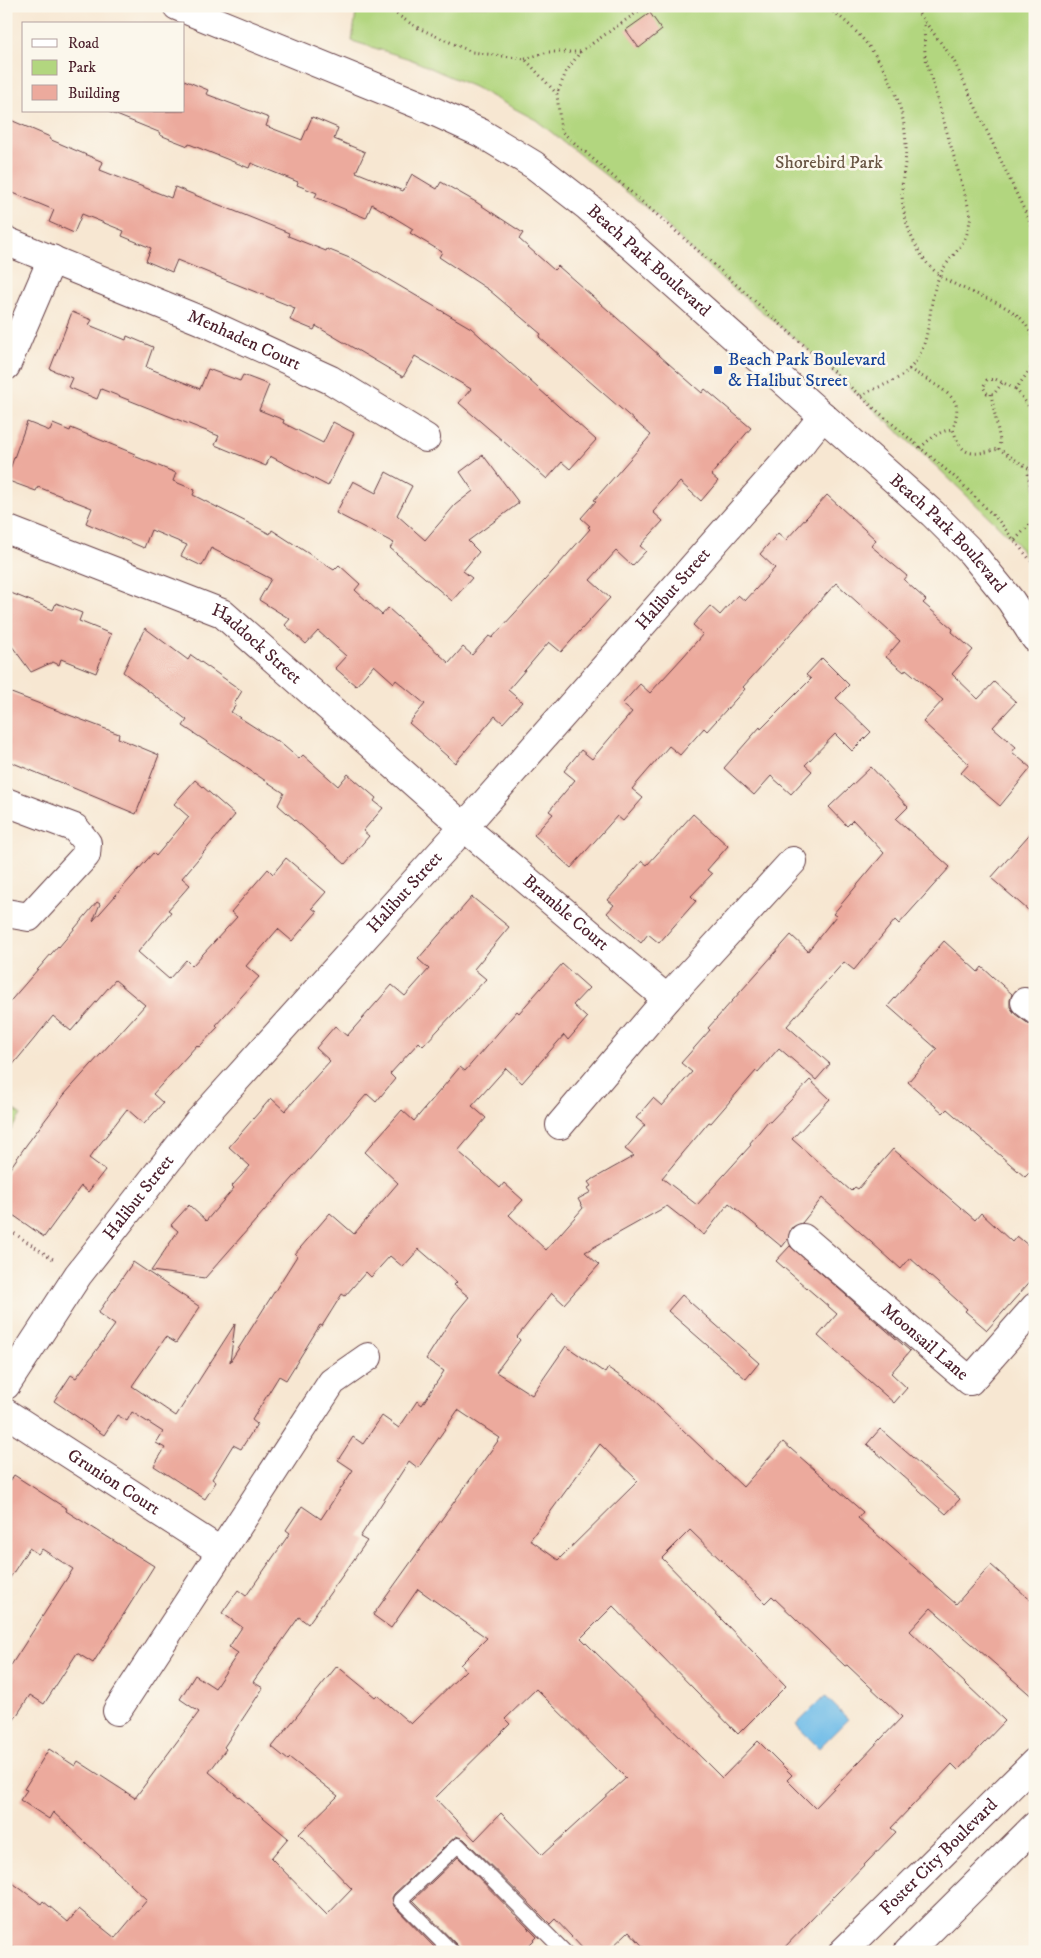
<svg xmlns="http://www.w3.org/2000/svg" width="1041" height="1958" viewBox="0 0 1041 1958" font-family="'IM FELL DW Pica',serif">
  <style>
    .green { fill: #b2d67f; stroke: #7e7a55 }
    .water { fill: #6ebce8; stroke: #5c6e8a }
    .building { fill: #ecaa9d; fill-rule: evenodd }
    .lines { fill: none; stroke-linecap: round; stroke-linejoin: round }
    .service-casing { stroke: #643d44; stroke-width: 16 }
    .minor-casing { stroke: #643d44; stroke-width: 30 }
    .secondary-casing { stroke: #643d44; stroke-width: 30 }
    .path { stroke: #643d44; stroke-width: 3; stroke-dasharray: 1 4; stroke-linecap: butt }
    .service { stroke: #fff; stroke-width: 14 }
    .minor { stroke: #fff; stroke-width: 28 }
    .secondary { stroke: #fff; stroke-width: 28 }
    .transit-dot { fill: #1a4fb4; stroke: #fbf7ec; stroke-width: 2 }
    .labels { text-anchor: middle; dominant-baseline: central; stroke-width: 5; stroke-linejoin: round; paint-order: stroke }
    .park-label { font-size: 18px; fill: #695644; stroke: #fbf7ec }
    .street-label { font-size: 18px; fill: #4a1f2b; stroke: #fbf7ec }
    .transit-label { font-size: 18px; fill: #164399; stroke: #fbf7ec; text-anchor: start }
  </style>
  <rect width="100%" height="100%" fill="#fbf7ec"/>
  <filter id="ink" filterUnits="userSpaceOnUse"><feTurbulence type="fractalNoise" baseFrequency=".02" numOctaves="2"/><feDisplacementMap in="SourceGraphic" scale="10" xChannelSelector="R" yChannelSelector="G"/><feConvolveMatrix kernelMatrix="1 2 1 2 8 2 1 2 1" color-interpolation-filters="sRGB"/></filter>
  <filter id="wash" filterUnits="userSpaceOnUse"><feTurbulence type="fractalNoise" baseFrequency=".0096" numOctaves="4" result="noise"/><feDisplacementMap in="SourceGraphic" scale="20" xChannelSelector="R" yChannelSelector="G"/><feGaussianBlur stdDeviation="1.12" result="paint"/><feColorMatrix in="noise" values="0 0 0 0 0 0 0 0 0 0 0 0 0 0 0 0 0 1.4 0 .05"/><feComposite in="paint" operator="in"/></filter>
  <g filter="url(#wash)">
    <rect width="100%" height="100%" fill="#f7e7d2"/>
    <g class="green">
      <polygon points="357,6 1035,6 1035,240 1033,238 1035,243 1035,573 1017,544 937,467 802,344 718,276 656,215 536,120 474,87 410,59 352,41"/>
      <polygon points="6,1103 21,1115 6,1137"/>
    </g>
    <polygon class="water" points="825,1696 848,1719 819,1748 796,1725"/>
    <g id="blocks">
      <g class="building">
        <polygon points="650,13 662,30 639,48 626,30"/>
        <polygon points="184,80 208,90 206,94 269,118 266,126 302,140 312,117 338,128 334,139 365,152 356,172 403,191 412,174 437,189 441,182 476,202 523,233 519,239 554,270 558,266 702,393 705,389 751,428 711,475 718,481 701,501 680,482 653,512 663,521 640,546 646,551 632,566 616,551 590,580 610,598 561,652 549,642 508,690 522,702 503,723 495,716 455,763 409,723 425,704 396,680 394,683 374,665 356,686 335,668 346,656 318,631 306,644 285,625 290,619 259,600 271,579 211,548 202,566 181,556 187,545 151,530 144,548 86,523 92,508 38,487 36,491 6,480 27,422 50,431 53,424 70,431 71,428 135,454 134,456 176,473 173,481 195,490 193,495 270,534 272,530 334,570 339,565 360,584 355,590 382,615 388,608 449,663 463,647 472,655 489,636 492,638 537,589 590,529 588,527 590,526 581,518 596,501 594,500 651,435 539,337 541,334 489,290 439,257 442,252 410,233 413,229 372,204 366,218 315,197 317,193 297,185 298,182 251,163 249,168 189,144 188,146 160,135 161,133 109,112 184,111"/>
        <polygon points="6,118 50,137 49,139 103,162 100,170 171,198 175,187 289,233 288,236 326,251 327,249 357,261 471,328 596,440 570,469 562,462 547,479 459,403 471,389 415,356 403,377 316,326 314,330 290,320 295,308 177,260 172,272 146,261 151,248 122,236 124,231 82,214 74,233 49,222 54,210 6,190"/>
        <polygon points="72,312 92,320 89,325 126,340 127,336 153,347 146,367 200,389 208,369 240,381 243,375 269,385 259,410 284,420 283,423 323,443 333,422 354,433 328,486 270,456 266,466 215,445 219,436 101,389 97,399 68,387 72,378 50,369"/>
        <polygon points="483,455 519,503 468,541 479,552 463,571 472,578 452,601 390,548 394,543 336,513 353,481 376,493 386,472 412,486 397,515 425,540 455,505 473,491 460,472"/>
        <polygon points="827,495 876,540 871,546 907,576 904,580 926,600 923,603 953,629 952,632 973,650 952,674 978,699 994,682 1016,702 993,727 1016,747 1012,752 1031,768 1000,806 961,773 969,764 923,722 943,700 906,669 904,672 886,657 900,641 836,583 743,687 745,689 707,731 704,728 680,755 669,746 632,789 643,798 623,821 617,816 571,868 534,835 553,814 549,811 575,780 564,771 581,750 592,759 632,712 622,704 640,684 650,693 683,657 703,634 693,625 710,606 720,615 738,595 745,601 775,568 760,554 778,533 786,540"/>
        <polygon points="6,591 53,610 56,603 82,613 79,621 111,634 96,673 61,659 59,665 53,662 31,672 6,638"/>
        <polygon points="145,628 188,660 191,655 242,691 234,704 236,705 231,712 276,741 277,740 299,759 303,755 338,786 348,774 376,798 374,801 383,808 363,831 369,836 345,864 278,805 284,793 183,726 187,720 123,672"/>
        <polygon points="822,658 849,685 836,698 871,732 852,751 835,734 805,765 812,771 791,794 771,776 754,795 724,768 760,727 761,729 811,679 806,675"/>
        <polygon points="6,691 119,734 118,738 159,755 136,814 6,760"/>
        <path d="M871 767 908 807 896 819 950 867 899 924 895 920 854 970 844 962 787 1026 830 1064 816 1080 779 1048 758 1072 756 1071 711 1123 709 1122 662 1178 697 1205 751 1145 750 1143 768 1121 770 1122 810 1080 830 1099 792 1139 851 1191 855 1187 858 1189 893 1149 975 1220 981 1213 1012 1242 1017 1236 1035 1251V1276L987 1330 965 1311 967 1309 910 1258 901 1269 822 1198 802 1223 791 1228 788 1239 782 1247 729 1203 704 1235 667 1206 585 1252 599 1265 564 1304 552 1293 517 1337 520 1340 496 1372 532 1395 566 1346 605 1373 608 1368 641 1390 743 1487 783 1442 863 1512 858 1518 956 1604 991 1565 1035 1604V1699L931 1608 910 1631 1005 1721 958 1770 952 1764 891 1828 896 1832 780 1952H648L629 1931 607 1952H586L555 1919 550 1924 464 1839 456 1836 394 1894 392 1898 394 1906 439 1952H19L6 1941V1878L41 1904 43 1901 68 1922 79 1909 115 1938 147 1900 53 1812 49 1819 20 1800 27 1790 24 1789 49 1749 75 1766 78 1761 135 1798 199 1712 180 1699 195 1675 215 1688 238 1653 229 1647 242 1627 222 1613 238 1590 246 1596 290 1533 286 1530 302 1506 321 1519 353 1470 338 1460 353 1437 363 1444 382 1416 399 1428 417 1401 422 1405 444 1371 426 1359 454 1315 469 1297 454 1285 457 1282 419 1249 403 1267 390 1256 371 1277 366 1272 345 1296 342 1294 322 1326 320 1325 286 1380 279 1376 252 1420 257 1424 241 1449 233 1445 212 1479 216 1482 205 1499 154 1466 165 1448 156 1443 163 1432 132 1412 127 1421 117 1415 104 1435 54 1401 71 1375 76 1378 115 1325 98 1313 133 1262 200 1307 176 1343 166 1337 132 1386 176 1416 235 1324 230 1362 297 1256 295 1254 330 1213 354 1234 398 1183 365 1152 402 1110 414 1121 460 1067 465 1071 517 1011 519 1013 562 964 589 988 573 1005 587 1018 568 1040 564 1035 522 1083 506 1068 472 1106 486 1118 458 1151 500 1188 504 1183 523 1200 509 1215 546 1250 583 1208 578 1199 591 1192 588 1188 591 1186 588 1182 634 1156 625 1149 645 1125 636 1118 653 1098 662 1106 692 1072 681 1063 710 1030 708 1028 791 935 808 951 836 916 833 914 884 853 853 820 847 826 829 807ZM458 1410 500 1438 373 1615 391 1628 418 1589 487 1638 460 1665 466 1670 411 1724 377 1695 375 1697 337 1666 272 1747 288 1760 290 1758 338 1796 299 1834 352 1889 327 1915 271 1858 288 1838 209 1772 226 1749 224 1747 263 1688 253 1682 299 1617 308 1624 367 1541 360 1537 409 1461 418 1468ZM600 1444 638 1481 558 1560 530 1540ZM690 1530 765 1603 772 1596 845 1666 847 1665 902 1717 815 1808 787 1780 792 1775 758 1741 722 1778 581 1638 613 1606 738 1734 786 1686 662 1558ZM536 1689 626 1778 542 1855 501 1813 475 1840 435 1798 510 1724 505 1719Z"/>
        <polygon points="195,780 235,815 182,878 190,885 168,910 171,912 138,952 169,979 186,960 192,966 237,917 231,912 268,869 273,874 286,858 326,892 312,908 317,912 292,941 278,929 246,966 259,977 216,1025 218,1027 199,1047 197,1045 153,1094 163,1103 144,1124 127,1109 89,1158 105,1170 88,1192 81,1186 44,1237 6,1210 6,1174 27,1144 64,1095 145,1005 115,980 71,1031 53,1016 6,1073 6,1006 58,946 59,947 97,902 100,904 93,921 153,853 156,856 189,817 174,804"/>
        <polygon points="693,814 728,846 707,870 712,874 691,896 696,901 659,943 648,934 641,943 607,913 614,905 608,900 642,861 647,865"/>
        <polygon points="1035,828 1035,916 991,878"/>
        <polygon points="472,897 509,927 474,969 486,979 423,1046 419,1042 390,1074 395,1079 376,1102 367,1094 205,1278 151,1271 178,1231 171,1225 189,1205 206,1221 234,1188 232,1186 250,1166 229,1147 271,1098 285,1111 330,1061 316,1048 335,1026 347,1036 392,985 405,996 429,969 418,959"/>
        <polygon points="944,941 978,972 982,967 1012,994 1010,1000 1010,1007 1015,1014 1026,1022 1035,1025 1035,1167 1025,1177 947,1109 943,1113 908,1082 937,1049 888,1006"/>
        <polygon points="790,1246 910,1351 891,1373 907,1388 894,1403 818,1336 837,1314 776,1261"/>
        <polygon points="682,1295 759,1363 746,1379 668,1311"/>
        <polygon points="880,1429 960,1499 946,1514 867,1444"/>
        <polygon points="14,1475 67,1509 66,1511 154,1566 93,1663 77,1653 44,1704 30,1695 6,1732 6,1673 73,1569 42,1549 38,1554 29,1548 6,1584 6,1488"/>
        <polygon points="458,1857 537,1937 522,1952 461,1952 458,1946 413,1900"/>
      </g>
    </g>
  </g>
  <g filter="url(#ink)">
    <use href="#blocks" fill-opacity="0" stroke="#643d44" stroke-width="1"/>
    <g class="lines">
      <defs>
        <polyline id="service" points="452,1952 400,1900 458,1845 565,1952"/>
        <g id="minor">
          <path id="s1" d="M6 241 207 323 331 380 426 438"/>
          <polyline points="6,366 52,259"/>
          <path id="s2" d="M6 529 222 613 464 827 667 999"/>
          <polyline points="6,802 75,828 87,843 86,855 29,917 6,913"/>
          <polyline points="1025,1002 1035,1010"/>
          <polyline points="560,1125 667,999 793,861"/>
          <path id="s3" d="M803 1238 970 1381 1035 1307"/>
          <path id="s4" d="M6 1385 78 1275 198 1122 464 827 795 451 823 416"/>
          <path id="s5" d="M6 1413 220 1551"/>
          <polyline points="117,1711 332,1382 368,1357"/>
        </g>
        <g id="secondary">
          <path id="s6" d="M177 6 420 105 481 133 534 165 588 207 933 514 971 552 1011 601 1035 638"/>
          <path id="s7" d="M843 1952 1035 1762"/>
          <polyline points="908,1952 1035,1826"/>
        </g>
      </defs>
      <use href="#service" class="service-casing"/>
      <use href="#minor" class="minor-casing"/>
      <use href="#secondary" class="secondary-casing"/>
      <g class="path">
        <polyline points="384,6 416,27 472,52 525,59 557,94 561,131 711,262 875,409 958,480 998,520 1035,566"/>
        <path d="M825 6C872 36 906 93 906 149 906 163 902 177 902 191 902 215 910 239 924 259 945 290 989 293 1017 315 1025 321 1030 332 1035 340"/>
        <polyline points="913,6 953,59 1035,233"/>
        <polyline points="580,52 646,6"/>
        <polyline points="525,59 548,52 580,52 566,72 557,94"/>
        <polyline points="1035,366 1031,368 1016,389 1035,415"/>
        <path d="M909 369C921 376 948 390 955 402 959 409 955 422 953 429"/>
        <polyline points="1002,383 994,394 987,393 983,387 987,380 995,379 1016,389"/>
        <polyline points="991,394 1000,441 999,449 1031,470"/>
        <path d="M861 396C875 387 892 384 905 373 935 348 925 309 939 277 944 264 956 254 963 242 968 234 969 225 971 216L925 56 924 21"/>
        <path d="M920 448C931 438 939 431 953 429 962 459 973 455 999 449"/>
        <polyline points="1035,467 1028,473 1035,509"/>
        <polyline points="1015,540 1035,519"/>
        <polyline points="6,1228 56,1261"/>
      </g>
      <use href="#service" class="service"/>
      <use href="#minor" class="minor"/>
      <use href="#secondary" class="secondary"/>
    </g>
  </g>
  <rect class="transit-dot" x="713" y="365" width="10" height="10" rx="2.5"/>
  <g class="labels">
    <g class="park-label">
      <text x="829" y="163">Shorebird Park</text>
    </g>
    <g class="street-label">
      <text stroke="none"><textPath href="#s6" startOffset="541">Beach Park Boulevard</textPath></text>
      <text stroke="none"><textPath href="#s1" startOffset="258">Menhaden Court</textPath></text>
      <text stroke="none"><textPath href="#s6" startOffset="946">Beach Park Boulevard</textPath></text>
      <text stroke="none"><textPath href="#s4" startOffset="1040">Halibut Street</textPath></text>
      <text stroke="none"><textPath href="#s2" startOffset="278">Haddock Street</textPath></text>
      <text stroke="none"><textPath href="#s4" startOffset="635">Halibut Street</textPath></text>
      <text stroke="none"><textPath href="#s2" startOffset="688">Bramble Court</textPath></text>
      <text stroke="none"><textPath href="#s4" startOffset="230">Halibut Street</textPath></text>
      <text stroke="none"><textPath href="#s3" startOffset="160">Moonsail Lane</textPath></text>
      <text stroke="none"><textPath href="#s5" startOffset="128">Grunion Court</textPath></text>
      <text stroke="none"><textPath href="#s7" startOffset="135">Foster City Boulevard</textPath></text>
    </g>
    <g class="transit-label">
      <text x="728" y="360">Beach Park Boulevard<tspan x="728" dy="21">&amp; Halibut Street</tspan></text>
    </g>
  </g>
  <rect width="1041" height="1958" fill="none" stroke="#fbf7ec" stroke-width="25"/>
  <rect x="22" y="22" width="162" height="90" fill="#fbf7ec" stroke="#b4a19f"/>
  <rect x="32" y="39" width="25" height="8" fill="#ffffff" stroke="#b4a19f"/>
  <text x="68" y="48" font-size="15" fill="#4a1f2b">Road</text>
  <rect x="32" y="60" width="25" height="15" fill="#b2d67f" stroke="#b4a19f"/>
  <text x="68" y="72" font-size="15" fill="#4a1f2b">Park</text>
  <rect x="32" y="85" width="25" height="15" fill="#ecaa9d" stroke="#b4a19f"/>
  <text x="68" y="98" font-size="15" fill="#4a1f2b">Building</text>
</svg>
